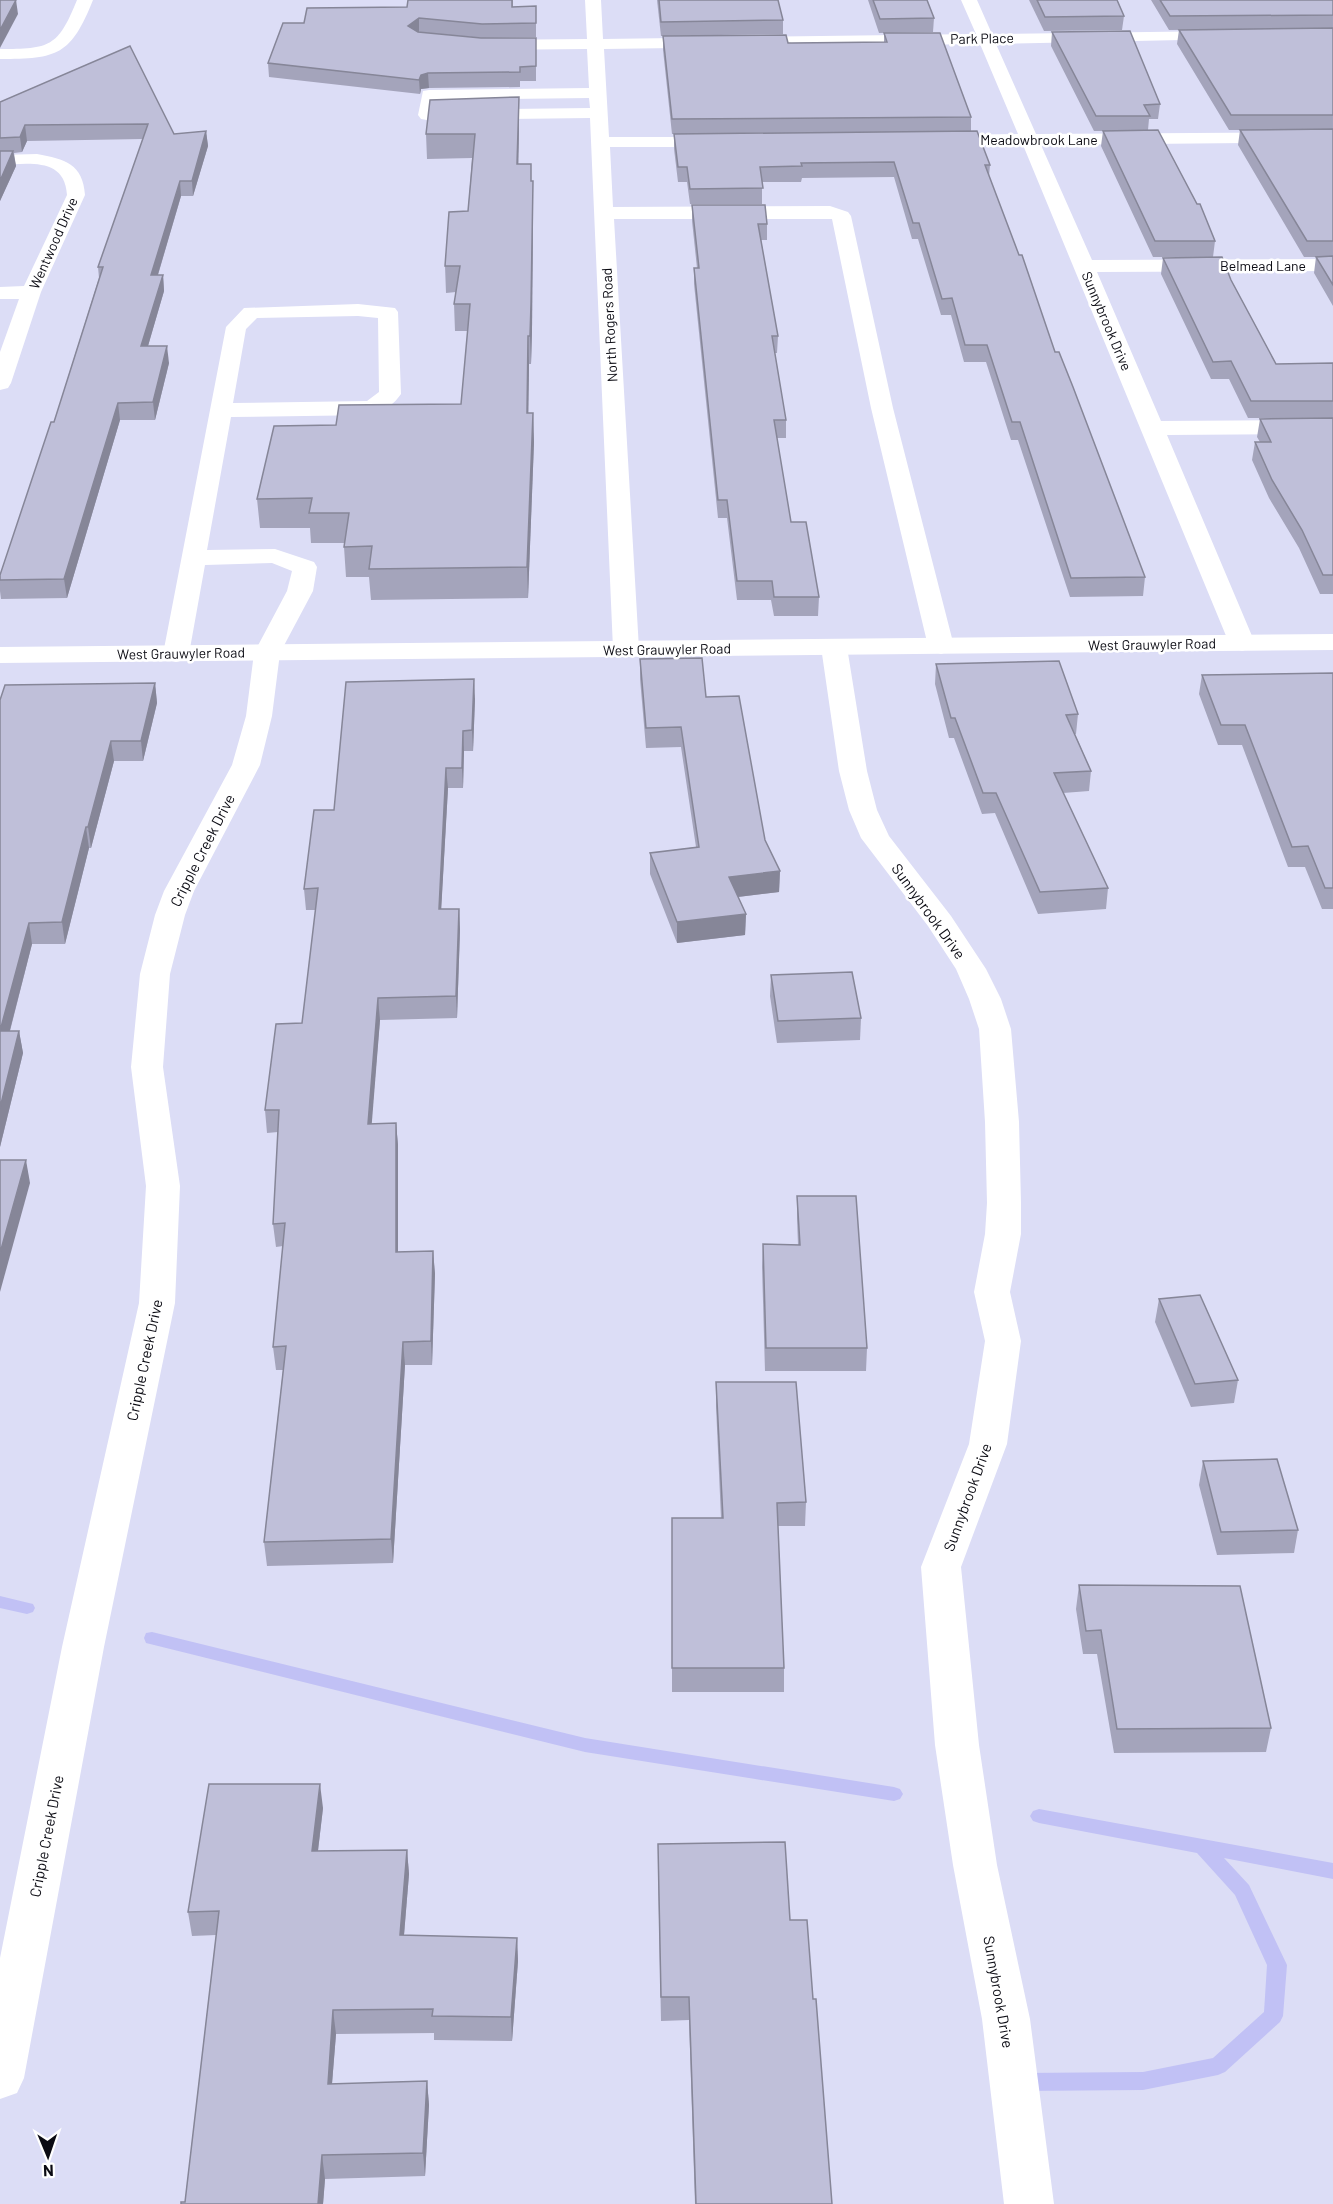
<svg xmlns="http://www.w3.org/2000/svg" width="1333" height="2204" viewBox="0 0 1333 2204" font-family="Barlow,sans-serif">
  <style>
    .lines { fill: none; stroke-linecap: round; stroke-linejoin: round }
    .stream { fill: #c1c1f5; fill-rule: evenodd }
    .minor { fill: #fff; fill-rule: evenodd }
    .major { fill: #fff; fill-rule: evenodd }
    .wall { fill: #a4a4bb }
    .shaded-wall { fill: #868698 }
    .building { fill: #bfbfd9; stroke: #868698; stroke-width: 1.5 }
    .labels { text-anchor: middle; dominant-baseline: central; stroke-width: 5; stroke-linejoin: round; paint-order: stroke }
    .far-street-label { font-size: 14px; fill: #0b0b13; stroke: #fff }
    .street-label { font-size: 15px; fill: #0b0b13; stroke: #fff }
  </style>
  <rect width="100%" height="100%" fill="#dcddf6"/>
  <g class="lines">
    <g class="stream">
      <polygon points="0,1596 33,1604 35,1608 33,1612 27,1614 0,1608"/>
      <polygon points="152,1632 585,1738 894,1787 900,1789 903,1794 900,1799 894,1801 585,1752 146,1643 144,1638 146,1633"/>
      <polygon points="1039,1809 1333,1863 1333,1879 1224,1858 1249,1885 1287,1965 1283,2016 1280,2022 1225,2072 1218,2075 1143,2090 1021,2091 1014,2088 1011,2082 1014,2076 1021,2073 1143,2072 1213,2058 1264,2012 1267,1965 1235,1895 1197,1853 1039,1823 1033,1821 1030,1816 1033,1811"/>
    </g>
    <g class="minor">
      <path d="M77 0H93C71 55 58 59 0 59V49C50 49 58 47 77 0Z"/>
      <path d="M585 0H601L603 39 976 34 961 0H977L992 34 1224 31 1232 36 1230 39 996 44 1036 134 1333 132V142L1041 145 1092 260 1333 259V271L1097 272 1161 421 1333 420V434L1167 435 1255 643 1251 648 1242 651 1233 648 1229 643 1023 145H935L929 144 926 140 929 136 935 135 1018 134 980 44 604 49 609 137H718L724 138 727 142 724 146 718 147H610L613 207 830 206 848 212 851 216 893 408 954 646 950 651 941 654 932 651 928 646 871 408 832 219H614L639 649 635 654 626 657 617 654 613 649 590 118 427 120 421 119 418 115 423 91 429 90 589 88 587 49 493 50 485 45 493 40 587 39ZM589 98 590 108 436 110 437 100Z"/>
      <path d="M37 154C65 159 83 164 85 195L41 292 11 383 8 388 0 390V352L19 299H0V287L24 286 67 195C65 157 28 164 0 165V155Z"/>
      <path d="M358 304 395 308 398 312 401 394C395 403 384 412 373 415L231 417 207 550 275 549 314 562 317 567 313 591 280 653 272 716 260 765 194 891 185 915 170 974 163 1067 180 1186 175 1303 104 1647 24 2078 17 2093 0 2099V1958L62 1647 139 1303 146 1186 131 1067 140 974 155 915 164 891 232 765 246 716 254 653 287 591 292 571 272 563 205 565 189 654 185 660 176 662 167 660 163 654 226 327 244 308ZM358 316 378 318 379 392 367 401 233 403 246 329 257 318Z"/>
      <polygon points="834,639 843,642 847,647 867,771 877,810 889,836 951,916 986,969 1001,999 1011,1029 1019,1122 1021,1203 1021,1234 1010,1292 1021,1341 1007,1444 961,1567 979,1745 997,1865 1030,2019 1054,2204 1004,2204 982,2019 953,1865 935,1745 921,1567 969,1444 985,1341 974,1292 985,1234 987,1203 985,1122 979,1029 969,999 956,969 928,926 861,838 849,810 839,771 821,647 825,642"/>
    </g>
    <polygon class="major" points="1333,634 1333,650 0,663 0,647"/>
  </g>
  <g class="wall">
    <polygon points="513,0 513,7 536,6 536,37 482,38 418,32 536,52 536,81 520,81 520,87 429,88 421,89 420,94 269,77 268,63 304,23 407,7"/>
    <polygon points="657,0 778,0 783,20 783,34 661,36"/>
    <polygon points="868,0 927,0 934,18 933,32 879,33"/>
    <polygon points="1029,0 1117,0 1124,16 1122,30 1044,31"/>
    <polygon points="1151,0 1333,0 1333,306 1314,273 1316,257 1304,257 1238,145 1240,130 1229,130 1177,44 1179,30 1280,29 1169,30"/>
    <polygon points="1052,32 1160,104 1158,119 1149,119 1148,130 1215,241 1213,257 1153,257 1101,146 1103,131 1094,131 1051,46"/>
    <polygon points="884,33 971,117 971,132 990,165 989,176 1055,352 1145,577 1143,596 1070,597 1018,440 1011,440 986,362 964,362 951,315 941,315 918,239 912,239 894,177 802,178 801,182 762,182 762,204 690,204 687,182 678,182 674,149 674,134 672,134 663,50 663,36 792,43 884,42"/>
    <polygon points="130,46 174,134 206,131 208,146 193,196 181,196 158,275 163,275 164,291 148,346 169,363 155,420 120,420 67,598 1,599 0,591 0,575 54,422 99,278 98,267 143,139 27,141 22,152 14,153 16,166 0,201 0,102"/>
    <polygon points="519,97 519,121 518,164 531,181 533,206 532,331 531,364 529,364 528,413 533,413 534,442 528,598 371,600 369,577 346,577 344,547 345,543 311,543 310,528 260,528 257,499 336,425 461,404 468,331 455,331 454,304 456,292 446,293 445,266 468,211 472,158 427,159 426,134"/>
    <polygon points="692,205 767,224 767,240 761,240 778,336 777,353 775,353 786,420 786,438 777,438 791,522 819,597 818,616 774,616 771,600 737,600 727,518 718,518 694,284 694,268 697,268 692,221"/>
    <polygon points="1163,258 1231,280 1276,364 1333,363 1333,418 1248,418 1229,379 1211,379 1161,274"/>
    <polygon points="1333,418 1333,594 1320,594 1299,548 1269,498 1252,460 1255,442 1260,442 1257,437 1260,419"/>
    <polygon points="640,659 706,697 765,840 780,871 779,892 738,897 746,914 745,935 677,943 650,874 650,853 696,847 681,747 646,748 640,679"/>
    <polygon points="936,664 1078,714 1076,734 1075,734 1091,771 1089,791 1063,793 1108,888 1106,909 1038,914 995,813 982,814 954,738 949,738 935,684"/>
    <polygon points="1333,673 1333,909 1322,909 1305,867 1288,867 1242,745 1218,745 1199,694 1202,675"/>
    <polygon points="155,683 157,703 143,761 114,761 91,848 89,848 65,944 32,944 10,1031 19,1031 23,1053 0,1147 0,700"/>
    <polygon points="475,699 473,751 464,751 463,788 448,788 441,909 459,909 460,930 457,1018 380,1020 371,1124 396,1123 398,1145 398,1252 433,1251 435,1274 432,1365 405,1365 393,1563 267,1566 264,1542 283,1370 276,1370 273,1347 283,1246 276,1247 273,1224 278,1132 267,1133 265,1110 302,1023 316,910 306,910 304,889 334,810"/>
    <polygon points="771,975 861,1018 860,1040 777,1043 770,996"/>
    <polygon points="797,1196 867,1348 866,1371 765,1371 762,1267 763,1244 798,1245 797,1218"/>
    <polygon points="1159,1299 1238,1380 1234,1403 1191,1407 1155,1322"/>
    <polygon points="716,1382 806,1502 805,1526 778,1526 784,1668 784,1692 672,1692 672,1518 721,1518 716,1406"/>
    <polygon points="1203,1461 1298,1530 1294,1553 1217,1555 1199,1485"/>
    <polygon points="1079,1585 1271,1728 1266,1752 1114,1753 1097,1654 1083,1654 1076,1609"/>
    <polygon points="323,1808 318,1851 407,1850 409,1874 404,1935 517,1938 518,1961 512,2041 434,2040 434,2033 336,2034 332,2084 427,2081 429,2105 425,2176 325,2179 323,2204 181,2204 185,2202 216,1935 192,1936 188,1912"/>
    <polygon points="658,1868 790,1920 813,1999 832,2204 695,2204 689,2020 661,2021"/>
  </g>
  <g class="shaded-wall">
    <polygon points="16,0 18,14 0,48 0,30"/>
    <polygon points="419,18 419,32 409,40 408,26"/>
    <polygon points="428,73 429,88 421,89 420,94 419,80 421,75"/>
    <polygon points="519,97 519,121 518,189 517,164"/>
    <polygon points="25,125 27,141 22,152 20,137"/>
    <polygon points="206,131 208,146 193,196 192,181"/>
    <polygon points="13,151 16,166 0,201 0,181"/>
    <polygon points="180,181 181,196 153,291 151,275"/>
    <polygon points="533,181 533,206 532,331 531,364 530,336"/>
    <polygon points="163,275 164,291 143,363 141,346"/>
    <polygon points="528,336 529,364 528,442 527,413"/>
    <polygon points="167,346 169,363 155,420 153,402"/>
    <polygon points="118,403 120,420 67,598 64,579"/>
    <polygon points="533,413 534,442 528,598 527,567"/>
    <polygon points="474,679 475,699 473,751 472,730"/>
    <polygon points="155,683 157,703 143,761 141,741"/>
    <polygon points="463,731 464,751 463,788 462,768"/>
    <polygon points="111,741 114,761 91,848 88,827"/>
    <polygon points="446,768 448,788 440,931 439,909"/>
    <polygon points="86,827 89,848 65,944 62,922"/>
    <polygon points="780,871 779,892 729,898 729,877"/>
    <polygon points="459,909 460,930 457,1018 456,996"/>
    <polygon points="746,914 745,935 677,943 677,922"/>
    <polygon points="29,923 32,944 4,1053 0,1031"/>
    <polygon points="378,998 380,1020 370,1146 368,1124"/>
    <polygon points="19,1031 23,1053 0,1147 0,1108"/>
    <polygon points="396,1123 398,1145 398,1275 396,1252"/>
    <polygon points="26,1160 30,1183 0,1292 0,1253"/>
    <polygon points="433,1251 435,1274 432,1365 431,1341"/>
    <polygon points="403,1342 405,1365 393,1563 391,1539"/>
    <polygon points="320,1784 323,1808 315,1875 312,1851"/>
    <polygon points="407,1850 409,1874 402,1959 400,1935"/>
    <polygon points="517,1938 518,1961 512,2041 511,2017"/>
    <polygon points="333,2010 336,2034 330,2108 328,2084"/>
    <polygon points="427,2081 429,2105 425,2176 423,2153"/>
    <polygon points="322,2155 325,2179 323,2204 318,2204"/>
  </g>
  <g class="building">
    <polygon points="0,0 16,0 0,30"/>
    <polygon points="408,0 512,0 512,7 536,6 536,23 482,24 419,18 408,26 418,32 481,38 536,38 536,66 520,67 520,72 428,73 421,75 419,80 268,63 283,23 304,23 307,8 407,7"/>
    <polygon points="659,0 778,0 783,20 661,22"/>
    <polygon points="873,0 927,0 934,18 880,19"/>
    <polygon points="1037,0 1117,0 1124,16 1045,17"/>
    <polygon points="1160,0 1333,0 1333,15 1170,16"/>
    <polygon points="1333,28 1333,115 1231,115 1179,30"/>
    <polygon points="1130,31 1160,104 1144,105 1150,116 1096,116 1052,32"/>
    <polygon points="884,33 940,33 971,117 672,119 663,36 786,35 788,43 792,43 887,42"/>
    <polygon points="130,46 174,134 206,131 192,181 180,181 151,275 163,275 141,346 167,346 153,402 118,403 64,579 0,580 0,575 51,422 54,422 103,267 98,267 148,124 25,125 20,137 0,138 0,102"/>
    <polygon points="519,97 517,164 531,164 531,181 533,181 531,304 530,336 528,336 527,413 533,413 527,567 369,569 372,546 344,547 349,513 309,513 312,498 257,499 274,426 336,425 339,405 461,404 470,304 454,304 460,266 445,266 449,212 468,211 475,134 426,134 430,100"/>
    <polygon points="1333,129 1333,241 1307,241 1240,130"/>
    <polygon points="1158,130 1197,204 1200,204 1215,241 1155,241 1103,131"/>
    <polygon points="977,131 990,165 985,165 1019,255 1022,255 1055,352 1059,352 1073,387 1145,577 1071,578 1020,422 1012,422 987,345 965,345 952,298 942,299 919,223 913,223 894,162 801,163 802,166 760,167 763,188 690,189 687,167 678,167 674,134"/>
    <polygon points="0,151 13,151 0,181"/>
    <polygon points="692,205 765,205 767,224 758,224 778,336 772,336 786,420 774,420 791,522 806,522 819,597 774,597 772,581 737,581 727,500 718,500 694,268 699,268"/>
    <polygon points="1333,256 1333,285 1316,257"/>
    <polygon points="1222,257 1231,280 1276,364 1333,363 1333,401 1251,401 1231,361 1213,362 1163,258"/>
    <polygon points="1333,418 1333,575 1323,575 1302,530 1272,480 1255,442 1271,442 1260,419"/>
    <polygon points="702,658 706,697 739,696 765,840 780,871 729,877 746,914 677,922 650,853 699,847 681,727 646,728 640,659"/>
    <polygon points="1059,661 1078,714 1066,715 1091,771 1054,773 1108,888 1040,892 996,793 983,793 955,718 951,718 936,664"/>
    <polygon points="1333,673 1333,888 1325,888 1308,846 1292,847 1245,725 1221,725 1202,675"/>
    <polygon points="474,679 472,730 463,731 462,768 446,768 439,909 459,909 456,996 378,998 368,1124 396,1123 396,1252 433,1251 431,1341 403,1342 391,1539 264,1542 286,1346 273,1347 285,1223 273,1224 279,1110 265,1110 276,1024 302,1023 318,888 304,889 314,810 334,810 346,682"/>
    <polygon points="155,683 141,741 111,741 88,827 86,827 62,922 29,923 0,1031 19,1031 0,1108 0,700 5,685"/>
    <polygon points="852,972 861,1018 778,1021 771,975"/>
    <polygon points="0,1160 26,1160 0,1253"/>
    <polygon points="797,1196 856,1196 867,1348 766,1348 763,1244 800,1245"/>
    <polygon points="1200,1295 1238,1380 1195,1384 1159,1299"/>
    <polygon points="716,1382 796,1382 806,1502 777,1503 784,1668 672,1668 672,1518 723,1518"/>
    <polygon points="1277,1459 1298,1530 1221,1532 1203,1461"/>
    <polygon points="1079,1585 1240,1586 1271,1728 1117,1729 1101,1630 1086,1631"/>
    <polygon points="209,1784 320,1784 312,1851 407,1850 400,1935 517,1938 511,2017 432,2016 433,2009 333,2010 328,2084 427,2081 423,2153 322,2155 318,2204 181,2204 181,2202 185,2202 219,1911 188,1912"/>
    <polygon points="785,1842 790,1920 807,1920 813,1999 816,1999 832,2204 696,2204 689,1997 661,1997 658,1844"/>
  </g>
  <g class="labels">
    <g class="far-street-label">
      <text transform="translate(982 38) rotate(-1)">Park Place</text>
      <text x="1039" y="139">Meadowbrook Lane</text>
      <text transform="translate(53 243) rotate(-66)">Wentwood Drive</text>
      <text x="1263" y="265">Belmead Lane</text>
      <text transform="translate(1107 321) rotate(67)">Sunnybrook Drive</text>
      <text transform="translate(609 325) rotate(-93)">North Rogers Road</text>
      <text transform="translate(1152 644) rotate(-1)">West Grauwyler Road</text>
      <text transform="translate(667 649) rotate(-1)">West Grauwyler Road</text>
      <text transform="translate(181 653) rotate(-1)">West Grauwyler Road</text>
    </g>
    <g class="street-label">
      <text transform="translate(202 850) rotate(-63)">Cripple Creek Drive</text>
      <text transform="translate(929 911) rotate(54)">Sunnybrook Drive</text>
      <text transform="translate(144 1360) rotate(-78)">Cripple Creek Drive</text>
      <text transform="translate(967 1497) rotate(-70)">Sunnybrook Drive</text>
      <text transform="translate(46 1836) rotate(-79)">Cripple Creek Drive</text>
      <text transform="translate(999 1992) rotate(80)">Sunnybrook Drive</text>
    </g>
  </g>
  <g transform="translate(48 2156) rotate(178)" stroke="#ffffff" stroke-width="4.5" paint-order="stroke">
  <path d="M0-4.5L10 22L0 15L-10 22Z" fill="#0b0b13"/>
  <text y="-9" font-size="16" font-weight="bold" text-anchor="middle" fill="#0b0b13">N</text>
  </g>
</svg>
